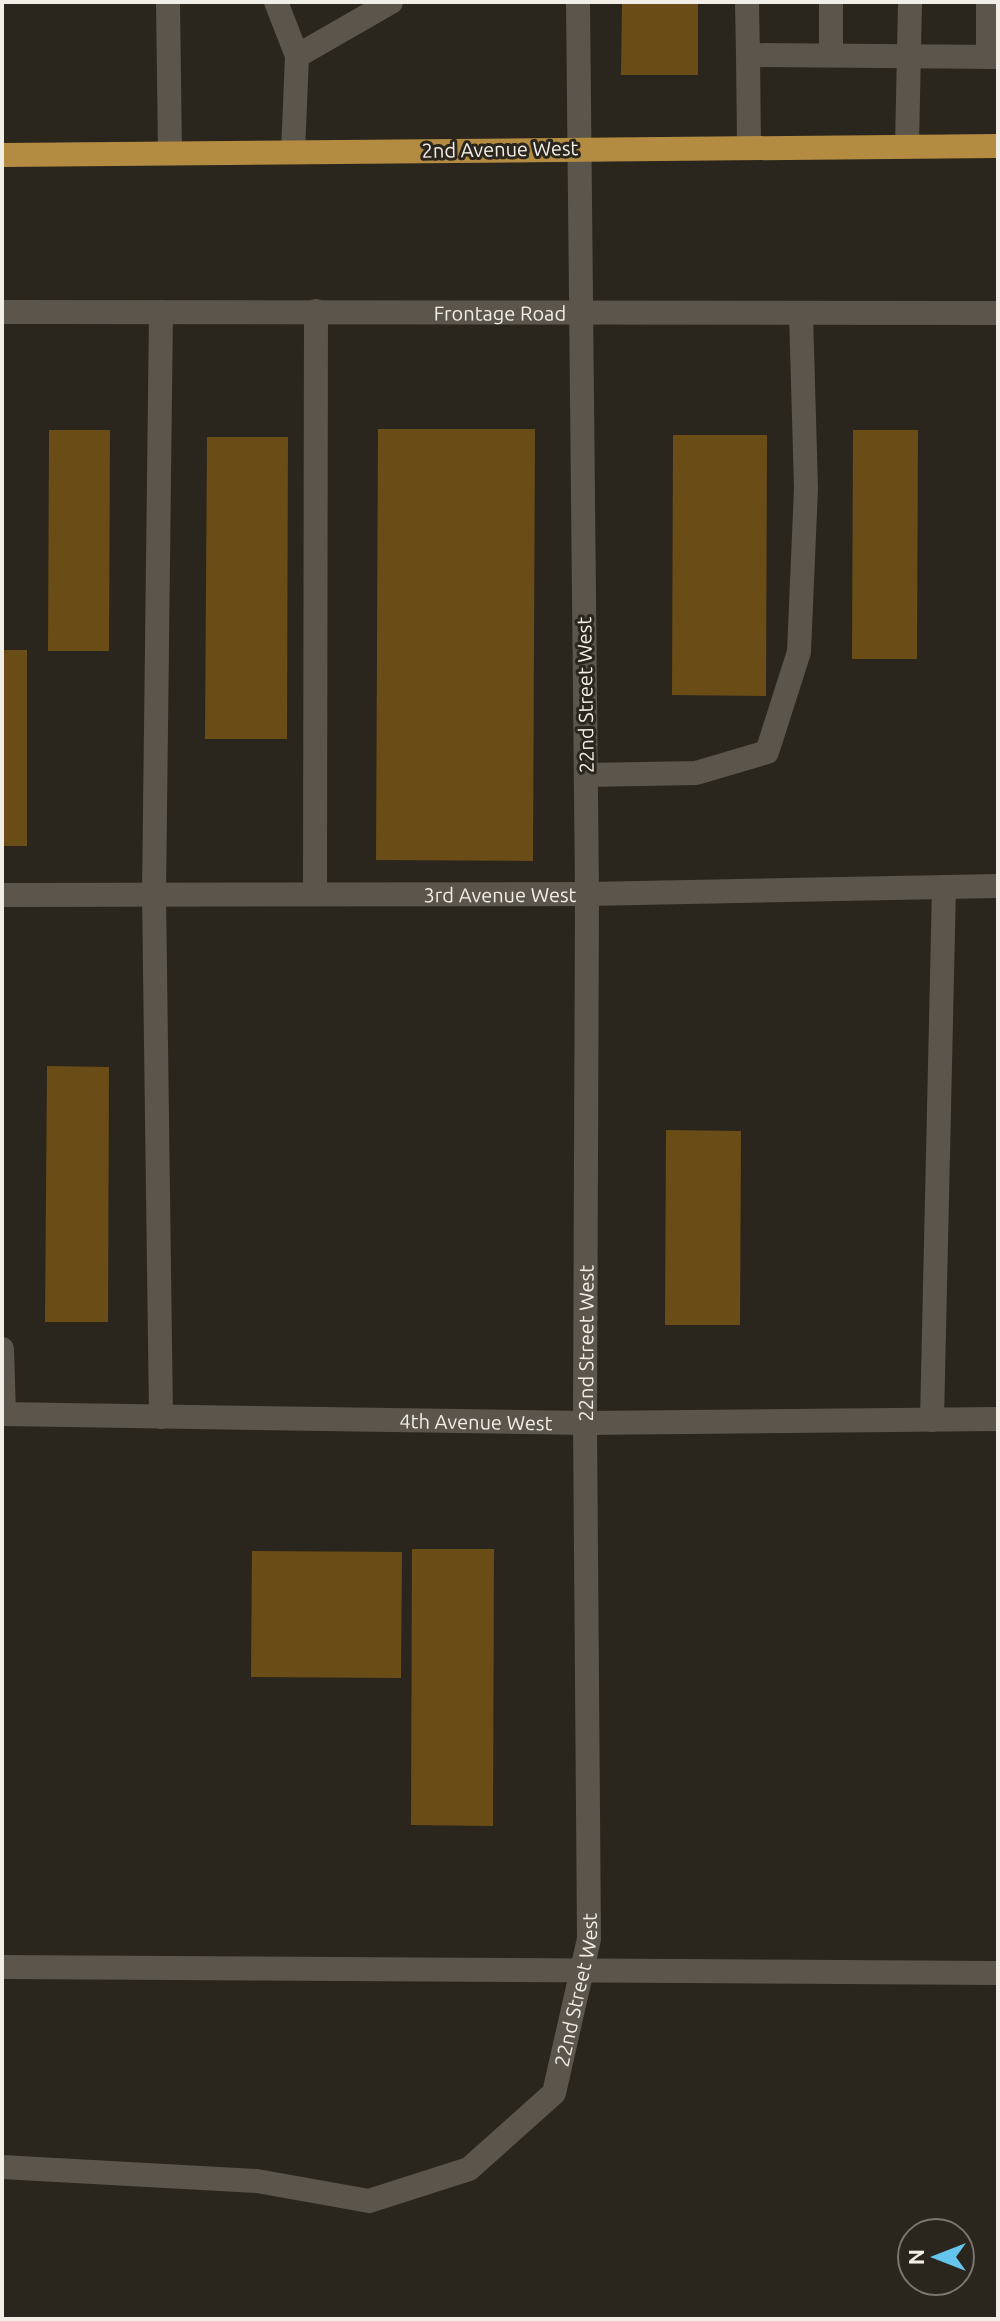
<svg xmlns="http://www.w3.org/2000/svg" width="1000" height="2321" viewBox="0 0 1000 2321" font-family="Ubuntu,sans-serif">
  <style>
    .building { fill: #6a4d16 }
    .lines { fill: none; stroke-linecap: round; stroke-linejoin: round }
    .minor { stroke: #5b554c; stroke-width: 24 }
    .major { stroke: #b38b41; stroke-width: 24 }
    .labels { text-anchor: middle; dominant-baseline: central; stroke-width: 6; stroke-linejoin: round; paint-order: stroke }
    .street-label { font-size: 20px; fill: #f1ede7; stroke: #2a251d }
  </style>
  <rect width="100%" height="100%" fill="#2a251d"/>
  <g class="building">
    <polygon points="622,2 698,2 698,75 621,75"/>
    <polygon points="378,429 535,429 533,861 376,860"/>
    <polygon points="49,430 110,430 109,651 48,651"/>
    <polygon points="853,430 918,430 917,659 852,659"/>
    <polygon points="673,435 767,435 766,696 672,695"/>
    <polygon points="207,437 288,437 287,739 205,739"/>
    <rect x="2" y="650" width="25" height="196"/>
    <polygon points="47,1066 109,1067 108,1322 45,1322"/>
    <polygon points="666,1130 741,1131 740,1325 665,1325"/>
    <polygon points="412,1549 494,1549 493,1826 411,1825"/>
    <polygon points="252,1551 402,1552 401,1678 251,1677"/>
  </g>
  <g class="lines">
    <g class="minor">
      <polyline points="168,2 170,153"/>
      <polyline points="276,2 297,56"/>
      <polyline points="747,2 748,55 998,57"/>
      <polyline points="831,2 831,55"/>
      <polyline points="988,2 988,57"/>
      <polyline points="748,55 749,147"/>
      <polyline points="907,146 910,2"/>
      <polyline points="293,152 297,56 391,2"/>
      <path id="s1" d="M2 312 998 313"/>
      <polyline points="161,312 154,894 161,1417"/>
      <polyline points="586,775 696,773 767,752 799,652 806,488 801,313"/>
      <polyline points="315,894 316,311"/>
      <path id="s2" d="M2 895 587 894 998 886"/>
      <polyline points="2,1349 4,1414"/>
      <path id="s3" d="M2 1414 585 1423 998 1419"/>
      <polyline points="932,1420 944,887"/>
      <polyline points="2,1967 998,1973"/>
      <path id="s4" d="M2 2167 257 2181 369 2201 469 2169 554 2093 589 1939 585 1423 587 894 578 2"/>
    </g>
    <polyline class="major" points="2,155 998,146"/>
  </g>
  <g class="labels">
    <g class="street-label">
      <text transform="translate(500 149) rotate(-1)">2nd Avenue West</text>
      <text stroke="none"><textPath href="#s1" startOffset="498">Frontage Road</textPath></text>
      <text transform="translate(585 695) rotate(-91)">22nd Street West</text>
      <text stroke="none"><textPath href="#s2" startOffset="498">3rd Avenue West</textPath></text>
      <text stroke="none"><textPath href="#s4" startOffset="1342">22nd Street West</textPath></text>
      <text stroke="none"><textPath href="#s3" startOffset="474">4th Avenue West</textPath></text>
      <text stroke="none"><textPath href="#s4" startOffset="694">22nd Street West</textPath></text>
    </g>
  </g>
  <rect width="1000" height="2321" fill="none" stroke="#f1ede7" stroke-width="8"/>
  <g transform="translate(936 2257) rotate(270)"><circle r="38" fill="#2a251d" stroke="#7a756e" stroke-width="2"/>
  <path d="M0-6L14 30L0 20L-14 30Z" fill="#65c5ee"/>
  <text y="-12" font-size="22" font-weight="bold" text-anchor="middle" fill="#f1ede7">N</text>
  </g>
</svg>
